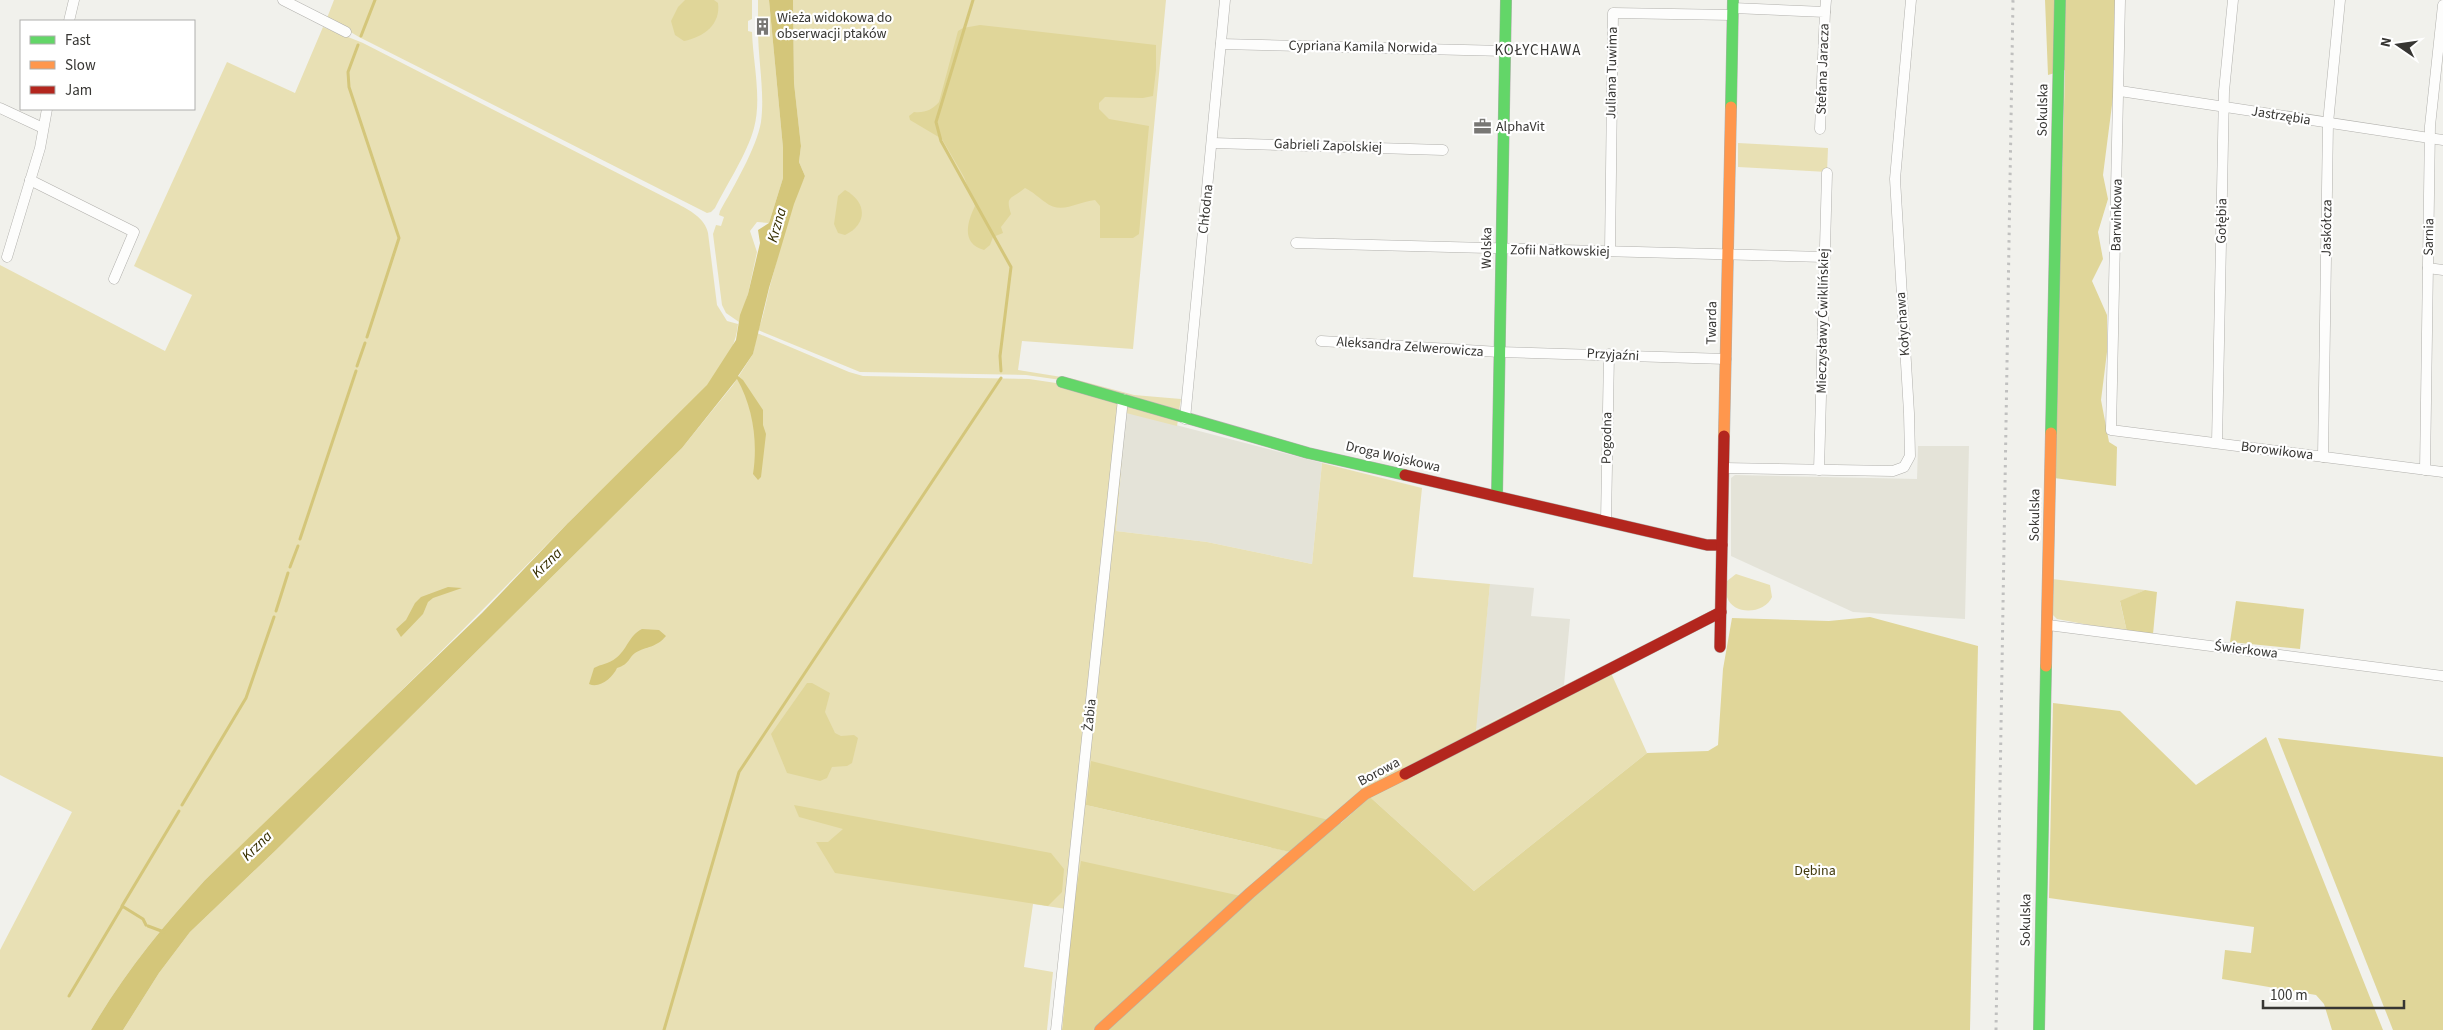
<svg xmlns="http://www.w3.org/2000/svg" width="2443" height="1030" viewBox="0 0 2443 1030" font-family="'Source Sans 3',sans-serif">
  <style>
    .built { fill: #e4e3d8 }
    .green { fill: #e8e0b4 }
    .forest { fill: #e0d699 }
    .water { fill: #d4c67a }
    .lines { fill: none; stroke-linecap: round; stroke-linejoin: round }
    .stream { stroke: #d4c67a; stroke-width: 3 }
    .street-casing { stroke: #b1b0ac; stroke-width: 11 }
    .fast-casing { stroke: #b1b0ac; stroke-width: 12 }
    .slow-casing { stroke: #b1b0ac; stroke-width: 12 }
    .jam-casing { stroke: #b1b0ac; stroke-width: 12 }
    .street { stroke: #fdfdfc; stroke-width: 10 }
    .fast { stroke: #63d668; stroke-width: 11 }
    .slow { stroke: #ff974d; stroke-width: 11 }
    .jam { stroke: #b3261e; stroke-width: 11 }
    .rail { stroke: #c0c0bf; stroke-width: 3; stroke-dasharray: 2.5 5; stroke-linecap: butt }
    .labels { text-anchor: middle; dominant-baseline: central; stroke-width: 4.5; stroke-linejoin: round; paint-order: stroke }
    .poi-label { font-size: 14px; fill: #373633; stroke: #fff; text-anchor: start }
    .street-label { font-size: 14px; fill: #373633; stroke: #fff }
    .park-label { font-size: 14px; fill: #41390b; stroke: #fff }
    .neighbourhood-label { font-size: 15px; letter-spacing: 1px; fill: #373633; stroke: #fff }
    .water-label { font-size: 15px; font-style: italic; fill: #372f00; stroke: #fff }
  </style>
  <rect width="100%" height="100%" fill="#f1f1ec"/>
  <g class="built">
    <polygon points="1126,412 1322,463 1312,564 1207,542 1116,531"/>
    <polygon points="1918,446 1969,446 1965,619 1853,612 1731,556 1731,478 1735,475 1917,479"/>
    <polygon points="1490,584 1534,588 1531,616 1570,619 1564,685 1475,730"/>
  </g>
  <g class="green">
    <path d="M334 0H752V19L748 21V31L752 32C753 63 762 98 754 128 747 154 727 184 715 208L711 212 707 213 359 37 327 18Z"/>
    <path d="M758 0H769L783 148V178L769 223 757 222 750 231 757 252 748 294 739 322 726 313 722 305 713 234 716 225 721 226 724 217 719 215 720 211C733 188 757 147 761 122 765 92 758 60 758 29L762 28V23H758Z"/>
    <path d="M793 0H1166L1133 349 1022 341 1018 370 1074 379 1134 395 1181 399 1179 411 1061 380 1026 375 860 372 758 330C764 316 766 301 770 286 780 250 788 210 805 176L799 162 801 146 794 83Z"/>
    <path d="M323 27 363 43 676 203C689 210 705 218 708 233L717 305 727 321 738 324C736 347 722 369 707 386 664 436 612 478 566 525 448 646 328 764 205 880 162 927 123 975 91 1030H0V950L72 812 0 775V265L165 351 192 295 134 266 227 62 295 93Z"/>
    <polygon points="1738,143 1828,148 1827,172 1738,167"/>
    <polygon points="757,333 849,372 863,376 1029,379 1056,383 1178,420 1177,426 1126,413 1116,531 1207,542 1312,564 1322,463 1422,488 1413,577 1490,584 1476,730 1607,664 1647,753 1474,891 1370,797 1341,823 1086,805 1291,852 1241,896 1073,910 1033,904 1024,967 1053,972 1047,1030 123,1030 159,973 190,932 275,851 682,448 733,385 753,354"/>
    <path d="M1736 574 1770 585 1772 597C1765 614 1733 616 1727 597 1726 592 1727 586 1727 581Z"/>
    <polygon points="2052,579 2145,590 2120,602 2127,632 2057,619 2052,614"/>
  </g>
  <g class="forest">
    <path d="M685 0H714L718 3C721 24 704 37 684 41L675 35 671 21 678 7Z"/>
    <polygon points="2045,0 2116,0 2113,97 2103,175 2108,199 2098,232 2103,259 2092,281 2107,315 2107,352 2101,400 2109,442 2117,447 2116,486 2054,478 2065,70 2048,75"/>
    <path d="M980 25 1156 45V70L1153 96 1143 98 1105 97 1099 103V109L1109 119 1149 126 1139 234 1133 238H1100V206L1095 200C1077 202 1061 215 1045 202 1038 197 1033 192 1025 188 1011 200 1005 195 1011 214L1001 227 1003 233 993 237 990 245 984 250C961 244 967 222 975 206L964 177 942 139 910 120 909 116 914 112C925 113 932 110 939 102L958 31 963 28Z"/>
    <path d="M845 190C867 202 868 224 845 235L838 233 834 224 838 196Z"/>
    <polygon points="2145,590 2157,592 2153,634 2127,632 2120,601"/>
    <polygon points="2236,601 2304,609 2300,649 2230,642"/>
    <polygon points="1870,617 1978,646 1970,1030 1062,1030 1073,910 1081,861 1241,896 1290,852 1086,805 1091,761 1341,823 1370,797 1474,891 1647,753 1708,751 1718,745 1723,669 1732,618 1829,621"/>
    <polygon points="807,683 812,683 830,693 825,712 835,733 841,736 854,735 858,738 852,763 847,766 832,767 827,778 820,781 787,773 771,734"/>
    <polygon points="2053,703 2120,711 2196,785 2266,737 2383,1030 2332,1030 2324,1004 2316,995 2222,979 2225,950 2251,953 2254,927 2049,898"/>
    <polygon points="2278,738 2443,757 2443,1030 2393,1030"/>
    <polygon points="794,805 1051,853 1064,869 1062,892 1048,906 835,873 816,842 828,842 843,829 799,817"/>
  </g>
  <g class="water">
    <path d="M769 0H793L794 83 801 146 799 162 805 176 794 204 769 288 753 354 738 376 743 380 763 410V425L766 434 761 477 758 480 753 474C758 442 753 407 737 379L682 448 275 851 190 932 159 973 123 1030H91C123 975 162 927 205 880L482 613 567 524 707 385 736 340 740 315 748 294 760 243 758 230 769 223 783 178V148Z"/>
    <polygon points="448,587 462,588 433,598 428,602 423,614 401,637 396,629 406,620 415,603 421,597"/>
    <path d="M642 629 659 630 666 636C656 648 647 646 635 653 628 658 630 664 617 668 613 677 600 689 589 684L594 668C601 664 609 664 616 658 627 650 629 635 642 629Z"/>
  </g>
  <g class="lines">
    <g class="stream">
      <polyline points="973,0 936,122 941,141 1011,267 1000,356 1001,371"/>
      <polyline points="361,36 375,0"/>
      <polyline points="358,45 348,72 349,87 399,238 367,337"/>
      <polyline points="357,366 365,343"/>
      <polyline points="300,539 356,371"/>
      <polyline points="290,567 298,546"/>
      <polyline points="276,611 288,573"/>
      <polyline points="182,805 246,698 274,617"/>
      <polyline points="146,925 143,919 122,906 179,811"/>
      <polyline points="148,926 164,932"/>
      <polyline points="69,996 122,907"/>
      <polyline points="664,1030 739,772 1001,378"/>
    </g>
    <defs>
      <g id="street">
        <polyline points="283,0 346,32"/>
        <polyline points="2120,0 2111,430 2443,472"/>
        <polyline points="1733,8 1825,12 1820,129"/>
        <polyline points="1825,12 1826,0"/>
        <polyline points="69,21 74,0"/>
        <polyline points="1221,44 1505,51"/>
        <polyline points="2120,91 2443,140"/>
        <polyline points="0,108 43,128"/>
        <polyline points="1213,143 1443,150"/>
        <polyline points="30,180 134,232 114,279"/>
        <polyline points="1296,243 1824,257"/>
        <polyline points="1610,251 1613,13 1732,15"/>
        <polyline points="7,257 40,148 47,109"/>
        <polyline points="2428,268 2443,270"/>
        <polyline points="1321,341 1499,352 1726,359"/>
        <polyline points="1185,419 1225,0"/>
        <polyline points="2217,443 2224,91 2233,0"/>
        <polyline points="2323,457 2328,123 2340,0"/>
        <polyline points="1724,468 1893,471 1904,467 1910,456 1909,413 1895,179 1911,0"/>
        <polyline points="1819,470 1827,173"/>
        <polyline points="2425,470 2430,126 2443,5"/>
        <polyline points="1606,521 1609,354"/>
        <polyline points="2048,625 2443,676"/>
        <polyline points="1056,1030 1123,399"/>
      </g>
      <g id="fast">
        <polyline points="1731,107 1733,0"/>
        <polyline points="1062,382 1308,453 1405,475"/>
        <polyline points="2051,433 2060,0"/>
        <polyline points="1497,496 1506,0"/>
        <polyline points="2039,1030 2046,666"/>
      </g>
      <g id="slow">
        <polyline points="1724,436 1731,107"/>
        <polyline points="2046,666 2051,433"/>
        <polyline points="1100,1030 1250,893 1365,794 1405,774"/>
      </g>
      <g id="jam">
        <polyline points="1405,475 1707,545 1722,545"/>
        <polyline points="1720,647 1724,436"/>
        <polyline points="1405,774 1721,612"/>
      </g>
    </defs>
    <use href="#street" class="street-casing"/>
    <use href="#fast" class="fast-casing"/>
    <use href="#slow" class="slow-casing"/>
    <use href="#jam" class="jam-casing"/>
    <use href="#street" class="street"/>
    <use href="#fast" class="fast"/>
    <use href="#slow" class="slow"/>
    <use href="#jam" class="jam"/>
    <polyline class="rail" points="1996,1030 2013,0"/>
  </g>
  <defs>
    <symbol id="building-bare" viewBox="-9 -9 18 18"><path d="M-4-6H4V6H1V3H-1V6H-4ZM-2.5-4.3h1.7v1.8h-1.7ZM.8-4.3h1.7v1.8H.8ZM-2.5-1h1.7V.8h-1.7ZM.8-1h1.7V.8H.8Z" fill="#787774" stroke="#fff" stroke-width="2.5" paint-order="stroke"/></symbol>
    <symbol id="office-bare" viewBox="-9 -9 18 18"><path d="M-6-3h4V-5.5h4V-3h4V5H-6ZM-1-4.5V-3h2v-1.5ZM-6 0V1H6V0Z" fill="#787774" stroke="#fff" stroke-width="2.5" paint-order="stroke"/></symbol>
  </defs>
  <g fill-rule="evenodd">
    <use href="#building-bare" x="750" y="14" width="25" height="25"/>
    <use href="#office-bare" x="1470" y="114" width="25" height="25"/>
  </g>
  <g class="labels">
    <g class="poi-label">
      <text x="777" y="18">Wieża widokowa do<tspan x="777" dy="16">obserwacji ptaków</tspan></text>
      <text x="1496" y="127">AlphaVit</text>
    </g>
    <g class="street-label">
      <text transform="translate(1363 47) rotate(1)">Cypriana Kamila Norwida</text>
      <text transform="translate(1823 69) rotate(-88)">Stefana Jaracza</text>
      <text transform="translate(1612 73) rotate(-89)">Juliana Tuwima</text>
      <text transform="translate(2043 110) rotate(-89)">Sokulska</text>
      <text transform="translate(2281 116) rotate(9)">Jastrzębia</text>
      <text transform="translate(1328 146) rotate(2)">Gabrieli Zapolskiej</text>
      <text transform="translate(1206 209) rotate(-84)">Chłodna</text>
      <text transform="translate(2117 215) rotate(-89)">Barwinkowa</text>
      <text transform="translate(2222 221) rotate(-89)">Gołębia</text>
      <text transform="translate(2327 228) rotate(-89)">Jaskółcza</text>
      <text transform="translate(2429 237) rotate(-89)">Sarnia</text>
      <text transform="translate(1487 248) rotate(-89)">Wolska</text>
      <text transform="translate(1560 251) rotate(1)">Zofii Nałkowskiej</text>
      <text transform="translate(1823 321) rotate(-89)">Mieczysławy Ćwiklińskiej</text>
      <text transform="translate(1712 323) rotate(-89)">Twarda</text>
      <text transform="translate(1903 324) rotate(-94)">Kołychawa</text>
      <text transform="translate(1410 347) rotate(4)">Aleksandra Zelwerowicza</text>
      <text transform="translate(1613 355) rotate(3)">Przyjaźni</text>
      <text transform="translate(1607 438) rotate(-89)">Pogodna</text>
      <text transform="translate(2277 451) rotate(7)">Borowikowa</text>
      <text transform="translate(1393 457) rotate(13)">Droga Wojskowa</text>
      <text transform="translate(2035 515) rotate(-89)">Sokulska</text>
      <text transform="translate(2246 650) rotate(7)">Świerkowa</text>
      <text transform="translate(1090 715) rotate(-84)">Żabia</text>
      <text transform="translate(1379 772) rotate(-28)">Borowa</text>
      <text transform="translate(2026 920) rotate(-89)">Sokulska</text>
    </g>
    <g class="park-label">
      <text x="1815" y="871">Dębina</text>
    </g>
    <g class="neighbourhood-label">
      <text x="1538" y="50">KOŁYCHAWA</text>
    </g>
    <g class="water-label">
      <text transform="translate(777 225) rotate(-74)">Krzna</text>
      <text transform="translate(547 563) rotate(-44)">Krzna</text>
      <text transform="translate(257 846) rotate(-44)">Krzna</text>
    </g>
  </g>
  <rect x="20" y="20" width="175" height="90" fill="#ffffff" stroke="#afafad"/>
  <rect x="30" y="36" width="25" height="8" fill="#63d668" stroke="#afafad"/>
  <text x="65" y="45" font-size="15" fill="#373633">Fast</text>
  <rect x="30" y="61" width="25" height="8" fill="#ff974d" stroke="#afafad"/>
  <text x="65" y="70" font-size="15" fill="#373633">Slow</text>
  <rect x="30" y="86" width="25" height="8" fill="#b3261e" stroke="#afafad"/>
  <text x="65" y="95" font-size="15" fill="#373633">Jam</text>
  <g transform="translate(2398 45) rotate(283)" stroke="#ffffff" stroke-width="4" paint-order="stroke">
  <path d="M0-4L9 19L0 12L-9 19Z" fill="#373633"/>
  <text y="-8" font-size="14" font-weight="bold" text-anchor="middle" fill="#373633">N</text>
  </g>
  <path d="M2263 1000v8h141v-8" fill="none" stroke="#373633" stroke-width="2.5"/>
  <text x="2270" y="1000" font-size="15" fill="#373633" stroke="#ffffff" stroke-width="4" paint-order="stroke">100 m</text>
</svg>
